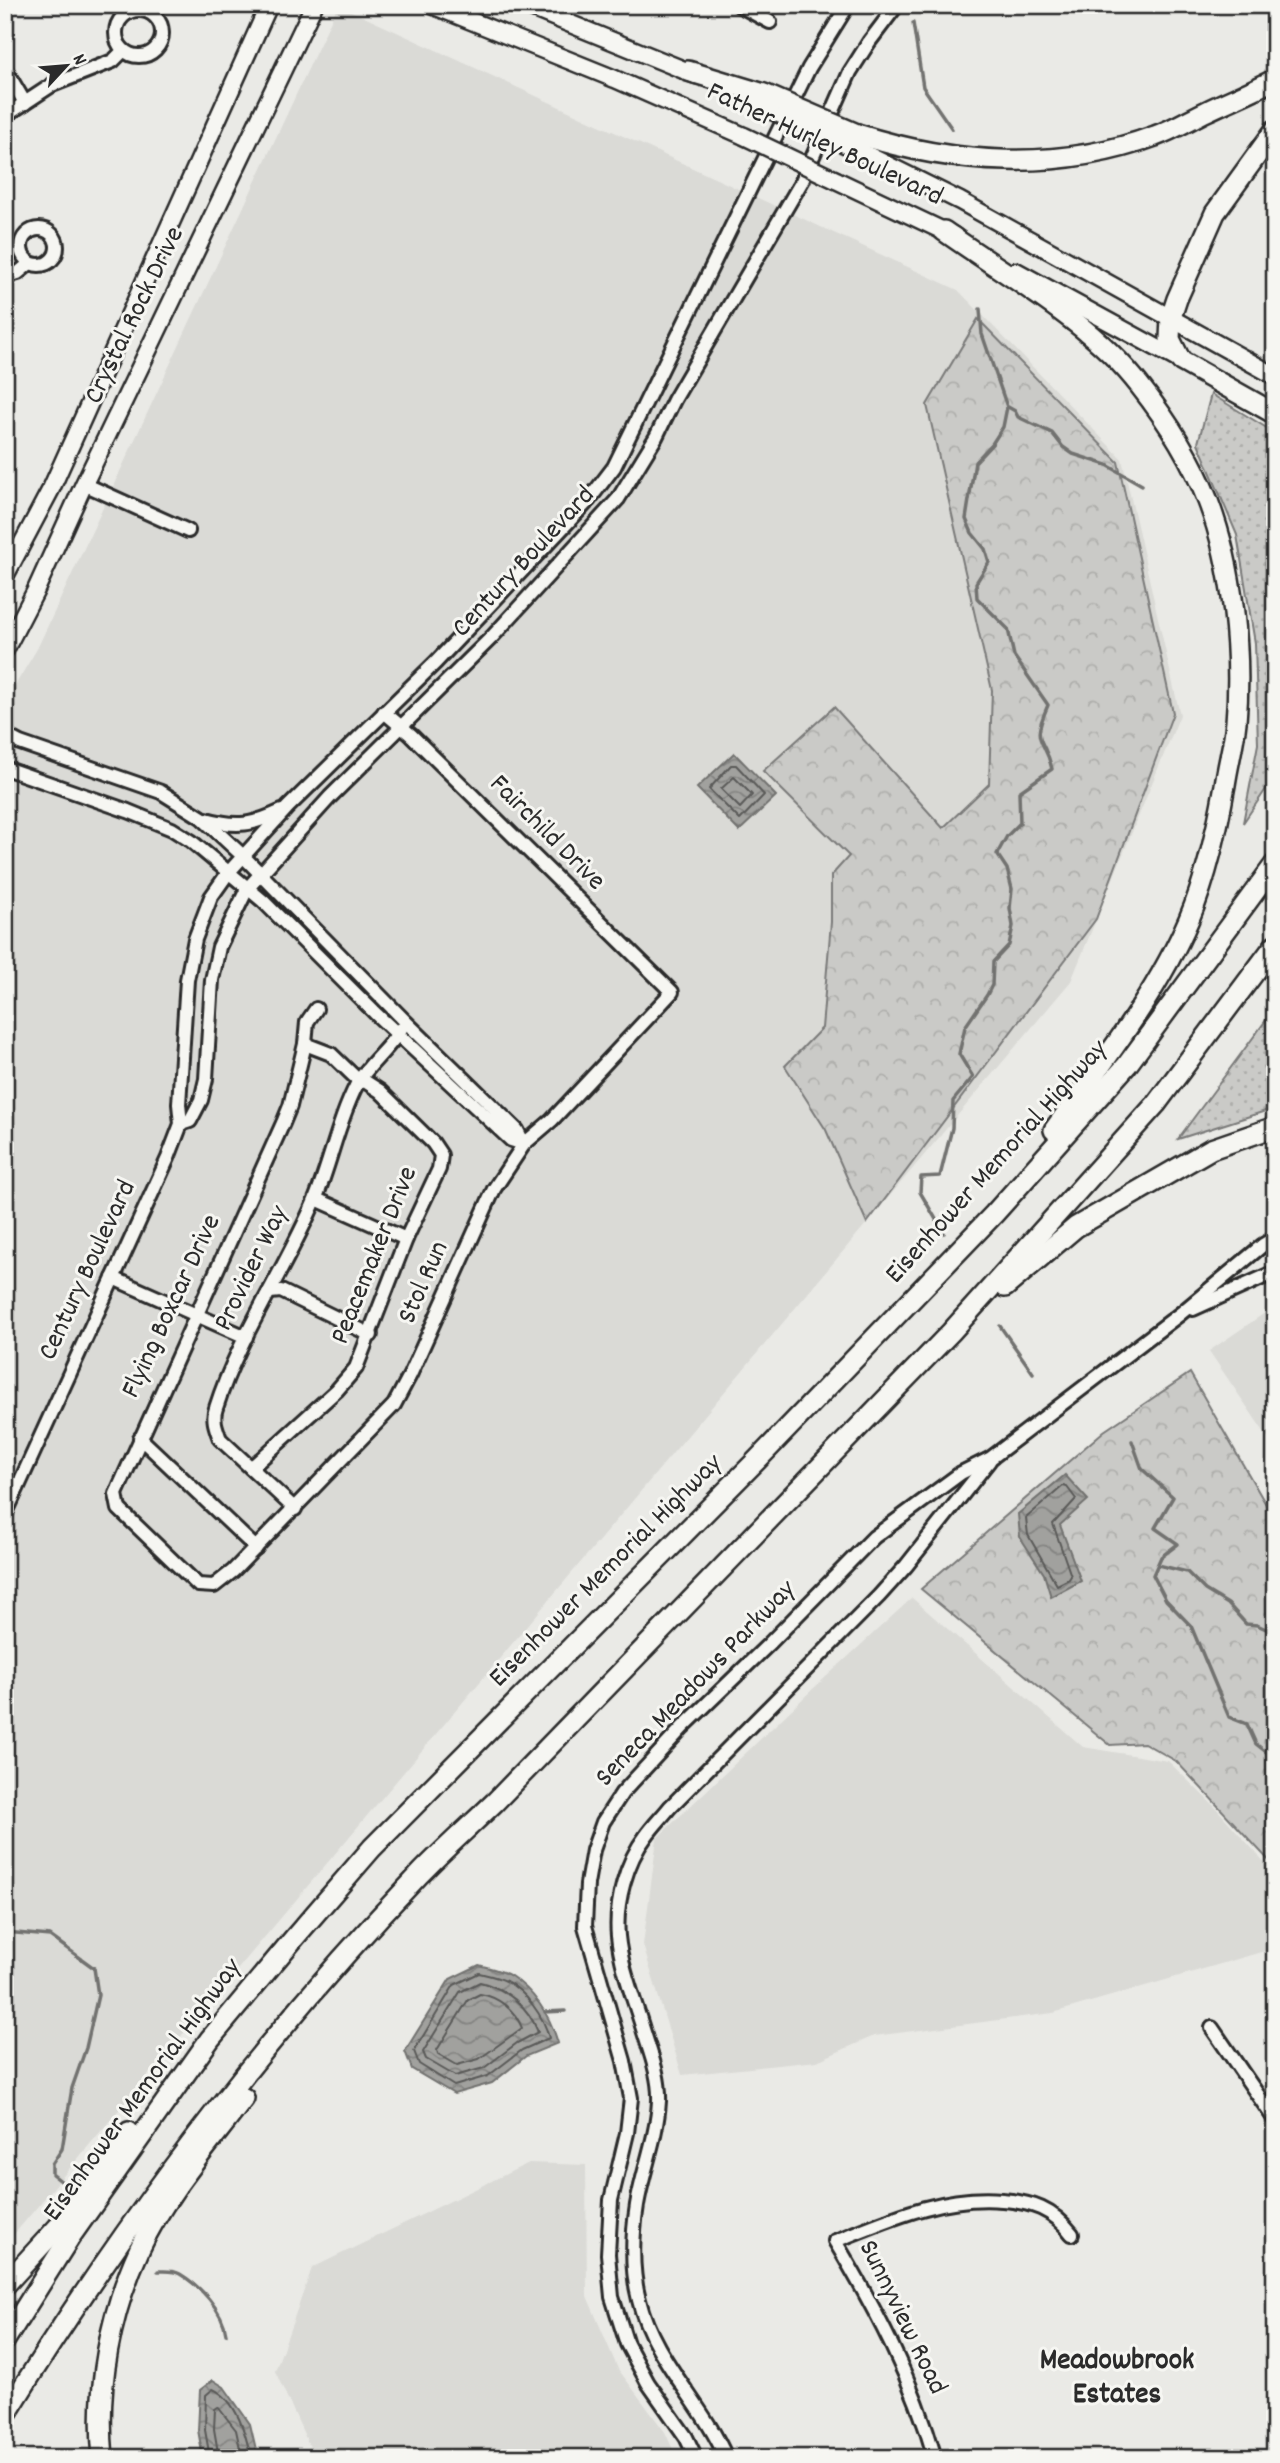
<svg xmlns="http://www.w3.org/2000/svg" width="1280" height="2463" viewBox="0 0 1280 2463" font-family="Dekko,sans-serif">
  <style>
    .built { fill: #dadad6 }
    .grass { fill: url(#grass-dots); stroke: #7a7a79; stroke-width: 2 }
    .forest { fill: url(#forest-crowns); stroke: #7a7a79; stroke-width: 2 }
    .water { fill: url(#water-waves); stroke: #727270; stroke-width: 2 }
    .lines { fill: none; stroke-linecap: round; stroke-linejoin: round }
    .shore { stroke: #5a5a59; stroke-width: 2 }
    .stream { stroke: #727270; stroke-width: 3.5 }
    .minor-casing { stroke: #2b2b2b; stroke-width: 18 }
    .major-casing { stroke: #2b2b2b; stroke-width: 21 }
    .highway-casing { stroke: #2b2b2b; stroke-width: 24 }
    .minor { stroke: #f6f6f2; stroke-width: 12 }
    .major { stroke: #f6f6f2; stroke-width: 16 }
    .highway { stroke: #f6f6f2; stroke-width: 19 }
    .major-bridge-casing { stroke: #2b2b2b; stroke-width: 21; stroke-linecap: butt }
    .highway-bridge-casing { stroke: #2b2b2b; stroke-width: 24; stroke-linecap: butt }
    .major-bridge { stroke: #f6f6f2; stroke-width: 16 }
    .highway-bridge { stroke: #f6f6f2; stroke-width: 19 }
    .labels { text-anchor: middle; dominant-baseline: central; stroke-width: 6; stroke-linejoin: round; paint-order: stroke }
    .street-label { font-size: 28px; fill: #2b2b2b; stroke: #f6f6f2 }
    .neighbourhood-label { font-size: 30px; font-weight: bold; fill: #2b2b2b; stroke: #f6f6f2 }
  </style>
  <defs>
    <pattern id="grass-dots" width="8" height="8" patternUnits="userSpaceOnUse" patternTransform="scale(1.75)"><rect width="8" height="8" fill="#cacac7"/><path d="M2 2h.1M6 6h.1" fill="none" stroke="#aeaeab" stroke-width="1.8" stroke-linecap="round"/></pattern>
    <pattern id="forest-crowns" width="20" height="18" patternUnits="userSpaceOnUse" patternTransform="scale(1.75)"><rect width="20" height="18" fill="#cacac7"/><path d="M2 6a3 3 0 1 1 6 0M12 15a3 3 0 1 1 6 0" fill="none" stroke="#aeaeab"/></pattern>
    <pattern id="water-waves" width="16" height="10" patternUnits="userSpaceOnUse" patternTransform="scale(1.75)"><rect width="16" height="10" fill="#a1a19e"/><path d="M0 5q4-4 8 0t8 0" fill="none" stroke="#838381"/></pattern>
  </defs>
  <rect width="100%" height="100%" fill="#eaeae6"/>
  <filter id="ink" filterUnits="userSpaceOnUse"><feTurbulence type="fractalNoise" baseFrequency=".0143" numOctaves="2"/><feDisplacementMap in="SourceGraphic" scale="14" xChannelSelector="R" yChannelSelector="G"/><feConvolveMatrix kernelMatrix="1 2 1 2 8 2 1 2 1" color-interpolation-filters="sRGB"/></filter>
  <g filter="url(#ink)">
    <g class="built">
      <polygon points="338,5 958,290 1122,459 1180,715 1071,981 5,2245 5,702 37,649"/>
      <polygon points="1275,1306 1275,1448 1209,1351"/>
      <polygon points="912,1598 1083,1747 1168,1761 1215,1807 1275,1874 1275,1948 1053,2013 874,2036 817,2061 682,2075 643,1945 657,1838 815,1687"/>
      <polygon points="529,2163 586,2165 587,2296 618,2369 665,2432 677,2458 315,2458 275,2371 312,2268"/>
    </g>
    <g class="grass">
      <polygon points="1211,394 1275,433 1275,776 1243,823 1258,744 1255,643 1237,535 1198,443"/>
      <polygon points="1275,1008 1275,1108 1178,1139"/>
    </g>
    <g class="forest">
      <polygon points="978,319 1118,462 1173,713 1096,919 867,1223 826,1130 785,1066 822,1028 831,922 831,876 849,856 763,771 834,707 943,828 989,784 992,690 927,405"/>
      <polygon points="1190,1373 1275,1520 1275,1867 1176,1761 1144,1743 1110,1745 921,1589 1104,1431"/>
    </g>
    <g class="water">
      <polygon points="734,753 776,796 739,831 697,788"/>
      <polygon points="1065,1475 1088,1500 1060,1525 1081,1581 1051,1597 1044,1574 1020,1537 1018,1514"/>
      <path d="M479 1965C489 1968 502 1970 511 1976 535 1992 550 2016 558 2043L526 2056 492 2083 454 2094 412 2069 405 2051 450 1979Z"/>
      <polygon points="213,2380 224,2387 250,2424 258,2458 203,2458 198,2430 200,2390"/>
    </g>
    <g class="lines">
      <g class="shore">
        <polygon points="731,765 736,765 764,795 740,820 709,789"/>
        <polygon points="734,777 752,795 740,808 721,789"/>
        <polygon points="1063,1486 1067,1487 1076,1499 1053,1524 1071,1576 1069,1579 1057,1585 1028,1535 1026,1518"/>
        <path d="M479 1973C487 1975 498 1977 506 1981 525 1991 544 2016 549 2038L522 2050 488 2076 454 2086 419 2064 414 2051 454 1985Z"/>
        <path d="M480 1982C507 1989 528 2006 538 2032L517 2043 484 2068 455 2076 426 2059 423 2052 460 1992Z"/>
        <path d="M480 1994C499 1997 515 2010 522 2028L479 2059 457 2065 438 2054 437 2050 468 2000Z"/>
        <path d="M210 2458 205 2430 206 2395 213 2389C237 2400 246 2435 251 2458"/>
        <polyline points="219,2458 214,2429 215,2409 218,2407 236,2430 242,2458"/>
      </g>
      <g class="stream">
        <polyline points="913,23 923,87 952,129"/>
        <polyline points="1008,407 1015,411 1018,417 1052,433 1063,447 1073,454 1107,465 1142,485"/>
        <path d="M944 1233 920 1192 921 1177 940 1176 952 1128 953 1101 973 1077 959 1054 965 1027 987 995 992 985 993 962 1009 945 1013 926 1010 908 1012 889 1007 869 997 854 1007 836 1020 823 1019 792 1052 769C1044 734 1030 746 1048 705L1014 656 1008 629 977 598 976 583 989 562 985 549 972 533 966 519 975 462 992 444 1003 427 1007 407 982 334 980 309"/>
        <polyline points="1000,1326 1033,1373"/>
        <polyline points="1132,1441 1142,1469 1173,1497 1155,1528 1178,1544 1161,1557 1153,1575 1166,1600 1191,1626 1229,1717 1247,1724 1256,1744 1275,1759"/>
        <polyline points="1158,1565 1187,1572 1205,1590 1228,1604 1246,1624 1257,1625 1275,1633"/>
        <polyline points="5,1932 50,1936 94,1968 98,1995 86,2048 72,2088 62,2149 52,2164 52,2174 67,2186"/>
        <polyline points="545,2012 565,2011"/>
        <path d="M158 2271C165 2271 174 2270 180 2274 200 2286 223 2310 226 2334"/>
      </g>
      <defs>
        <g id="minor">
          <polyline points="739,5 770,22"/>
          <circle cx="139" cy="33" r="23"/>
          <polyline points="5,69 25,103"/>
          <polyline points="5,116 52,85 113,61 123,51"/>
          <circle cx="39" cy="247" r="18"/>
          <polyline points="5,277 18,273 30,263"/>
          <polyline points="84,484 188,531"/>
          <polyline points="5,735 20,743 161,792 201,817 243,856 406,1022 517,1130 524,1144 511,1140 377,1015 263,901 191,841 172,829 128,811 5,768"/>
          <path d="M206 819C238 828 252 825 282 811"/>
          <polyline points="316,1009 307,1022 305,1044 290,1106 283,1123 116,1494 119,1509 198,1585 214,1586 233,1571 394,1405 410,1375 494,1189 524,1144 552,1120 672,992 411,735 384,712"/>
          <polyline points="181,1124 190,1121 201,1100 206,1079 212,980 219,947 247,889 330,797 492,637 618,499 656,437 674,400 802,181 850,72 869,42 897,5"/>
          <polyline points="316,1199 406,1239"/>
          <polyline points="113,1278 246,1337"/>
          <polyline points="270,1292 281,1291 371,1335"/>
          <polyline points="1193,1309 1275,1272"/>
          <polyline points="140,1438 256,1548"/>
          <polyline points="251,1468 337,1390 356,1368 406,1239 439,1169 441,1155 433,1143 380,1091 366,1082 359,1081 331,1054 305,1044"/>
          <path d="M295 1509 220 1439C216 1428 212 1419 216 1408 238 1337 286 1269 315 1200 331 1161 338 1121 357 1084 368 1064 389 1049 401 1029"/>
          <polyline points="5,1515 168,1158 181,1124 179,1104 187,980 195,939 211,897 228,873 288,807 436,662 588,501 614,467 809,68 848,5"/>
          <polyline points="1212,2028 1275,2120"/>
          <polyline points="696,2458 686,2437 648,2383 627,2344 612,2297 608,2254 611,2200 627,2133 631,2098 624,2061 585,1926 587,1884 593,1850 603,1822 622,1793 683,1727 768,1645 874,1537 961,1473 991,1458 1180,1314 1263,1245 1275,1238"/>
          <path d="M726 2458C703 2403 653 2359 639 2300 631 2269 632 2237 637 2205 643 2170 657 2137 659 2101 660 2076 650 2052 643 2029 634 1999 621 1967 618 1936 615 1903 626 1862 646 1836 653 1826 662 1817 670 1807L879 1596 906 1566 989 1461"/>
          <path d="M935 2458C913 2380 876 2310 835 2241 890 2219 942 2195 1002 2200 1032 2202 1053 2209 1072 2234"/>
        </g>
        <g id="major">
          <polyline points="432,5 615,79 744,136"/>
          <polyline points="524,5 696,75"/>
          <polyline points="851,147 960,201 1275,376"/>
          <polyline points="836,180 954,236"/>
          <polyline points="1016,271 1181,361"/>
          <polyline points="5,576 51,489 269,5"/>
          <polyline points="5,650 35,592 84,484 314,5"/>
        </g>
        <g id="highway">
          <polyline points="688,71 764,94"/>
          <polyline points="1275,130 1215,213 1177,299 1171,317 1170,339 1181,361 1275,414"/>
          <path d="M857 134C954 165 1058 172 1155 136 1173 130 1190 119 1207 111 1230 100 1253 91 1275 79"/>
          <path d="M944 231C1009 277 1091 322 1140 386 1167 420 1192 460 1208 501 1233 566 1242 653 1236 722 1234 743 1228 764 1225 785 1217 830 1207 877 1189 919 1156 996 1102 1063 1054 1130"/>
          <polyline points="1005,1287 1076,1227 1211,1149 1275,1127"/>
          <polyline points="5,2285 58,2227 129,2132"/>
          <polyline points="5,2340 70,2237 210,2039 295,1937 372,1848 758,1459 994,1214 1127,1065 1275,864"/>
          <path d="M5 2416C123 2225 263 2038 419 1875 443 1850 470 1826 495 1802L951 1332 1156 1104 1275 945"/>
          <path d="M103 2458C96 2387 110 2313 140 2248 165 2194 208 2146 244 2098"/>
        </g>
      </defs>
      <use href="#minor" class="minor-casing"/>
      <use href="#major" class="major-casing"/>
      <use href="#highway" class="highway-casing"/>
      <use href="#minor" class="minor"/>
      <use href="#major" class="major"/>
      <use href="#highway" class="highway"/>
      <defs>
        <g id="major-bridge">
          <polyline points="759,105 851,147"/>
          <polyline points="744,136 836,180"/>
        </g>
        <polyline id="highway-bridge" points="764,94 857,134"/>
      </defs>
      <use href="#major-bridge" class="major-bridge-casing"/>
      <use href="#highway-bridge" class="highway-bridge-casing"/>
      <use href="#major-bridge" class="major-bridge"/>
      <use href="#highway-bridge" class="highway-bridge"/>
    </g>
  </g>
  <g class="labels">
    <g class="street-label">
      <text transform="translate(824 146) rotate(25)">Father Hurley Boulevard</text>
      <text transform="translate(136 316) rotate(-64)">Crystal Rock Drive</text>
      <text transform="translate(525 563) rotate(-47)">Century Boulevard</text>
      <text transform="translate(546 834) rotate(45)">Fairchild Drive</text>
      <text transform="translate(998 1163) rotate(-48)">Eisenhower Memorial Highway</text>
      <text transform="translate(376 1256) rotate(-68)">Peacemaker Drive</text>
      <text transform="translate(253 1269) rotate(-64)">Provider Way</text>
      <text transform="translate(89 1271) rotate(-65)">Century Boulevard</text>
      <text transform="translate(425 1283) rotate(-66)">Stol Run</text>
      <text transform="translate(173 1307) rotate(-65)">Flying Boxcar Drive</text>
      <text transform="translate(607 1572) rotate(-45)">Eisenhower Memorial Highway</text>
      <text transform="translate(697 1685) rotate(-46)">Seneca Meadows Parkway</text>
      <text transform="translate(144 2091) rotate(-54)">Eisenhower Memorial Highway</text>
      <text transform="translate(901 2318) rotate(64)">Sunnyview Road</text>
    </g>
    <g class="neighbourhood-label">
      <text x="1117" y="2362">Meadowbrook<tspan x="1117" dy="34">Estates</tspan></text>
    </g>
  </g>
  <rect width="1280" height="2463" fill="none" stroke="#f6f6f2" stroke-width="28"/>
  <rect x="14" y="14" width="1252" height="2435" fill="none" stroke="#2b2b2b" stroke-width="2.5" filter="url(#ink)"/>
  <g transform="translate(66 66) rotate(64)" stroke="#f6f6f2" stroke-width="5" paint-order="stroke">
  <path d="M0-5L12 26L0 18L-12 26Z" fill="#2b2b2b"/>
  <text y="-10" font-size="19" font-weight="bold" text-anchor="middle" fill="#2b2b2b">N</text>
  </g>
</svg>
